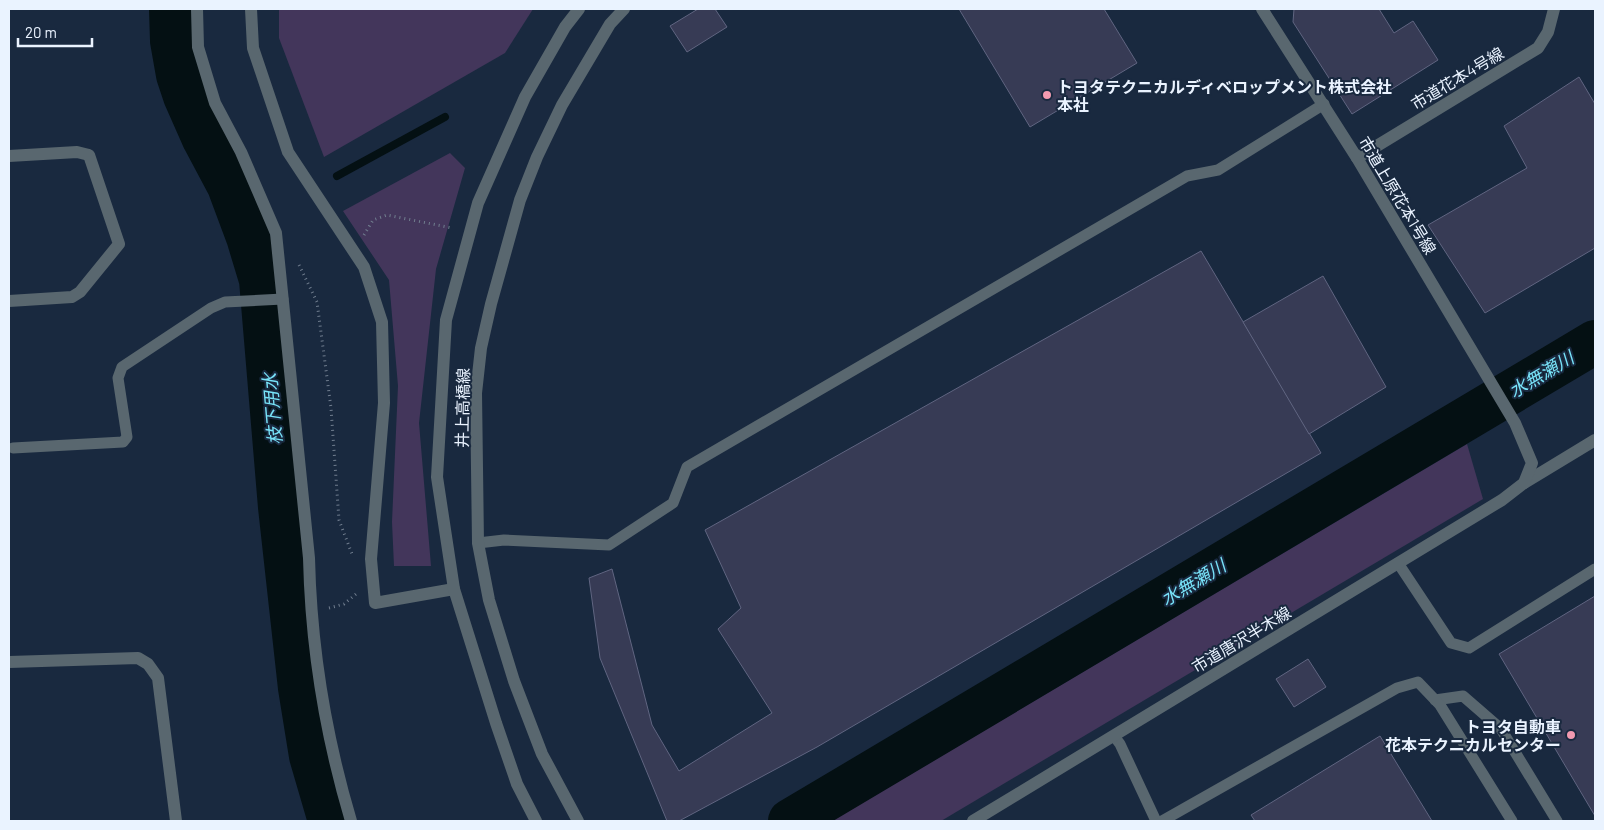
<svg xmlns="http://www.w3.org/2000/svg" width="1604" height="830" viewBox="0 0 1604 830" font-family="Barlow,'Noto Sans JP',sans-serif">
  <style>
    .green { fill: #43365b }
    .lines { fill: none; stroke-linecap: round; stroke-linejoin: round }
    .stream { stroke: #041013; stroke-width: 8 }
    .river { stroke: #041013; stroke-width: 44 }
    .building { fill: #373b55; stroke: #606581 }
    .path { stroke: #717e8f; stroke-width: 3; stroke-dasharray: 1 4; stroke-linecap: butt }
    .service { stroke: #59676f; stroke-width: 11 }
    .minor { stroke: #59676f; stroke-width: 12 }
    .tertiary { stroke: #59676f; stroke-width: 12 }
    .poi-dot { fill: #f29ab0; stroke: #19293f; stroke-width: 2 }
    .labels { text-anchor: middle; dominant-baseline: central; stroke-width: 4; stroke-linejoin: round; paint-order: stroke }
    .street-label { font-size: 16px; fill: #eaf3ff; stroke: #19293f }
    .poi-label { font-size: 16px; font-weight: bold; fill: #eaf3ff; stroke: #19293f; text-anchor: start }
    .water-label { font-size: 18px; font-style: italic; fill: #78e3f9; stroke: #19293f }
  </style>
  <rect width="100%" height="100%" fill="#19293f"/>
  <g class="green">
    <polygon points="279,9 533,9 505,53 324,157 279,38"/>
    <polygon points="450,153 465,168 436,269 419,423 431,566 394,566 392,522 398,386 389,280 343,211"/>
    <polygon points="1467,444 1483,499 941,821 832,821"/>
  </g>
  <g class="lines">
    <polyline class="stream" points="337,176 445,117"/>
    <g class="river">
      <polyline points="171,9 172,41 178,75 185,96 204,139 229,186 248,237 261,280 280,507 300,688 311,756 330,821"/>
      <polyline points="790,821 1595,342"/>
    </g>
  </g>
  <g class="building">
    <polygon points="698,9 715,9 727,27 687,52 670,26"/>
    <polygon points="959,9 1104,9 1137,63 1030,127"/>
    <polygon points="1294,9 1379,9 1394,33 1413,21 1438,60 1352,114 1293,22"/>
    <polygon points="1579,77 1595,104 1595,248 1485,313 1428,225 1527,168 1504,126"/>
    <polygon points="1201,251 1321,453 817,747 679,821 667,821 600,658 589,578 612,569 652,725 679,771 772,713 718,629 741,608 705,530"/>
    <polygon points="1323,276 1386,387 1309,434 1243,322"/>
    <polygon points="1595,596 1595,816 1499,654"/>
    <polygon points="1308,659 1326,687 1294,707 1276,679"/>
    <polygon points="1380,736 1432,821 1255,821 1251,815"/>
  </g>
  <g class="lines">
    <g class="path">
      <polyline points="364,235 373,220 387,215 452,228"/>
      <polyline points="299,265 317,302 331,408 339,520 352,554"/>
      <polyline points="329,608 344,604 356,594"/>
    </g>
    <g class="service">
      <polyline points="13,448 123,442 127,437 118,378 122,367 211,308 225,302 283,299"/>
      <polyline points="478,543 504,540 609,545 673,503 687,467 1187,176 1218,170 1324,104"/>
      <polyline points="1398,563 1451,643 1469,648 1595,569"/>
      <polyline points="1435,700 1463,696 1501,729 1557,821"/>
      <polyline points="1114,736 1120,744 1156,821"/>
      <polyline points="1162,821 1397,688 1418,682 1440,705 1512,821"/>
    </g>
    <g class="minor">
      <path d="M197 9 198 47 215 103 241 152 276 233 309 558C311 646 326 737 351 821"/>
      <polyline points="251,9 253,48 288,152 364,267 382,322 384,403 371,559 375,603 454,589"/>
      <polyline points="9,156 77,152 89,155 119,244 80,292 72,297 9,301"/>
      <polyline points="1524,483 1595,440"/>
      <polyline points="9,662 138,658 148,664 158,678 176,821"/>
    </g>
    <g class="tertiary">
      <polyline points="1357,158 1538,48 1548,32 1554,9"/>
      <polyline points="536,821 517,784 496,723 454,589 437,477 446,320 478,203 525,97 565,27 579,9"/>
      <polyline points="578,821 542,754 514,681 489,600 478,543 476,393 481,348 491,304 520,200 537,157 562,105 610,24 624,9"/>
      <polyline points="973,821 1502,500 1524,483 1532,463 1515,423 1357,158 1262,9"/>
    </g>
  </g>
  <g class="poi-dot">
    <circle cx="1047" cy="95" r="5"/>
    <circle cx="1571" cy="735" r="5"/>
  </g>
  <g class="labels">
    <g class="street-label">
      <text transform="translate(1457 78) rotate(-31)">市道花本4号線</text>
      <text transform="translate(1398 195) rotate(59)">市道上原花本1号線</text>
      <text transform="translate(462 408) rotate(-89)">井上高橋線</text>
      <text transform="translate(1241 639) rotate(-31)">市道唐沢半木線</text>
    </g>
    <g class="poi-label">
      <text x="1057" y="86">トヨタテクニカルディベロップメント株式会社<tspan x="1057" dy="18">本社</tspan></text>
      <text x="1561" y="726" text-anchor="end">トヨタ自動車<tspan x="1561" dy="18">花本テクニカルセンター</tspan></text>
    </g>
    <g class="water-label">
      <text transform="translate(1541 374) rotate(-31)">水無瀬川</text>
      <text transform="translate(272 409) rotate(-95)">枝下用水</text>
      <text transform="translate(1193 582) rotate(-31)">水無瀬川</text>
    </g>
  </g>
  <rect width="1604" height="830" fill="none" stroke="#eaf3ff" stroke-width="20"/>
  <path d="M18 38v8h74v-8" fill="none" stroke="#eaf3ff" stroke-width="2.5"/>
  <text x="25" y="38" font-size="15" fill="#eaf3ff" stroke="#19293f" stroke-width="4" paint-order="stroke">20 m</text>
</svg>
